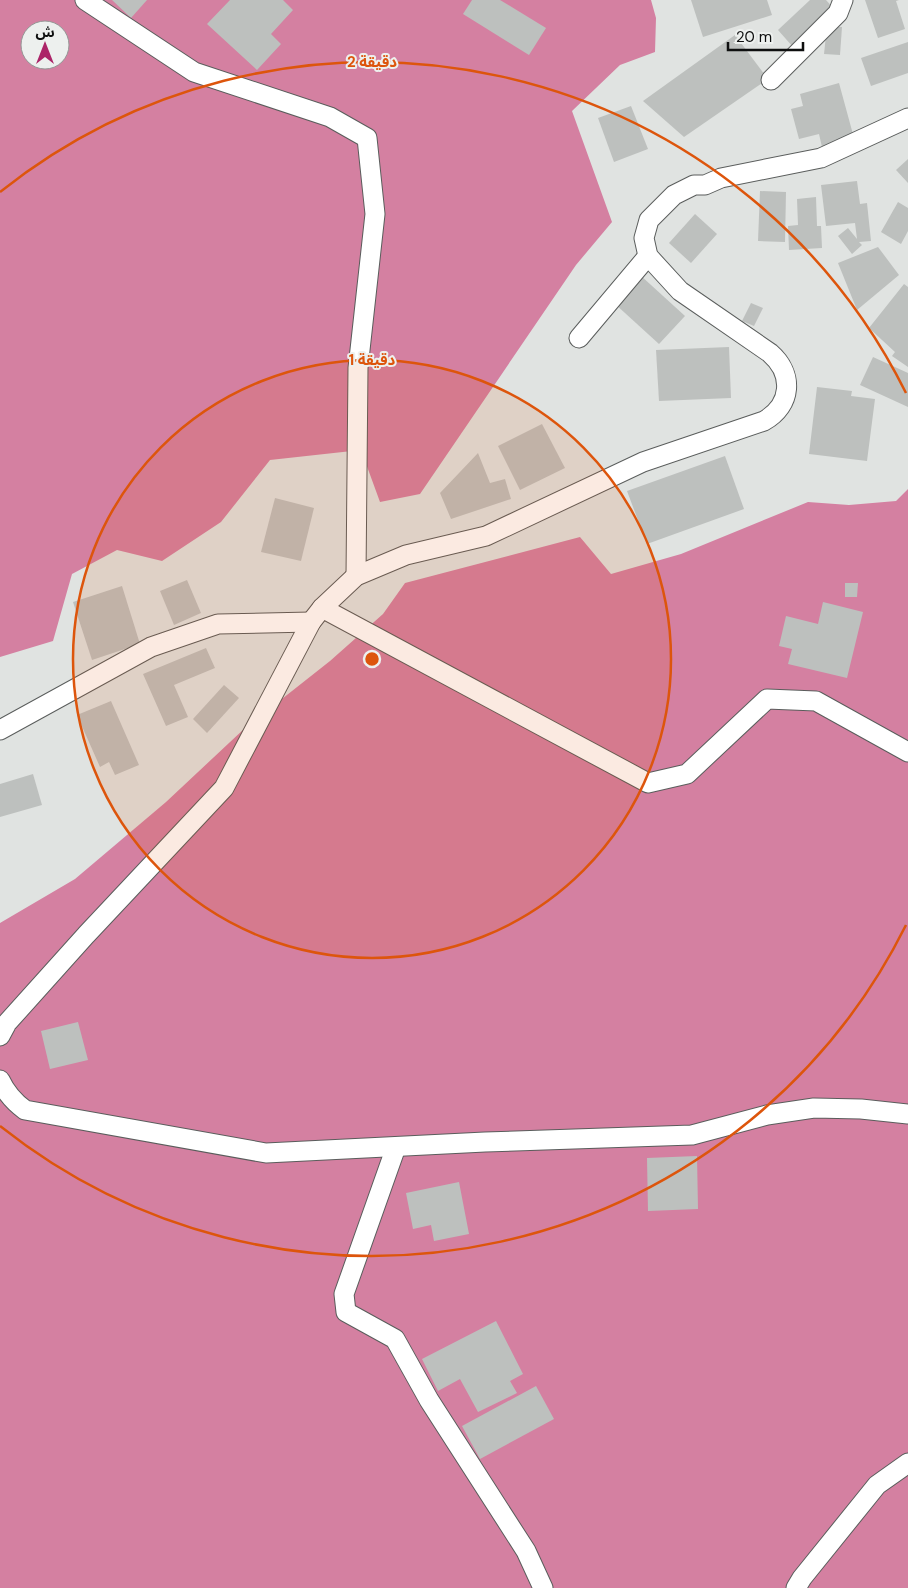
<svg xmlns="http://www.w3.org/2000/svg" width="908" height="1588" viewBox="0 0 908 1588" font-family="'DM Sans','Noto Sans Arabic',sans-serif">
  <style>
    .forest { fill: #d480a1; fill-rule: evenodd }
    .building { fill: #bdc0be }
    .lines { fill: none; stroke-linecap: round; stroke-linejoin: round }
    .street-casing { stroke: #5a5d5c; stroke-width: 21 }
    .street { stroke: #fff; stroke-width: 19 }
    .ring { fill: none; stroke: #dd550c; stroke-width: 2.5 }
    .centre { fill: #dd550c; stroke: #edf0ee; stroke-width: 2.5 }
    .ring-label { font-size: 15px; text-anchor: middle; font-weight: bold; fill: #dd550c; stroke: #edf0ee; stroke-width: 4; stroke-linejoin: round; paint-order: stroke }
  </style>
  <rect width="100%" height="100%" fill="#e0e3e1"/>
  <g class="forest">
    <path d="M0 0H651L656 18 655 52 620 65 572 111 612 222 576 265 420 494 380 502 361 450 270 460 221 522 162 561 117 550 72 574 53 641 0 657ZM30 30H60V60H30Z"/>
    <polygon points="908,489 908,1588 0,1588 0,923 75,879 166,802 245,728 330,661 383,614 405,583 580,537 611,574 681,554 808,502 849,505 896,501"/>
  </g>
  <g class="building">
    <polygon points="112,0 147,0 131,18"/>
    <polygon points="230,0 283,0 293,10 271,34 281,44 257,70 207,24"/>
    <polygon points="472,0 500,0 546,28 529,55 463,14"/>
    <polygon points="691,0 767,0 772,15 703,37"/>
    <polygon points="810,0 826,0 834,9 793,47 778,30"/>
    <polygon points="865,0 899,0 896,1 905,29 878,38"/>
    <polygon points="827,26 842,27 840,55 824,54"/>
    <polygon points="735,35 768,79 684,137 643,101"/>
    <polygon points="908,42 908,73 871,86 861,58"/>
    <polygon points="839,83 854,138 822,147 819,134 799,139 791,109 803,106 800,94"/>
    <polygon points="631,106 648,149 614,162 598,118"/>
    <polygon points="908,159 908,183 896,170"/>
    <polygon points="857,181 860,204 867,203 871,241 859,242 862,245 852,254 838,236 848,228 857,239 855,223 826,226 821,185"/>
    <polygon points="760,191 786,192 785,242 758,241"/>
    <polygon points="816,197 817,226 821,226 822,248 789,250 788,226 798,225 797,199"/>
    <polygon points="898,202 908,208 908,231 901,244 881,232"/>
    <polygon points="695,214 717,234 691,263 669,243"/>
    <polygon points="878,247 899,275 857,310 838,263"/>
    <polygon points="640,275 685,316 659,344 614,303"/>
    <polygon points="904,284 908,287 908,367 892,356 895,352 869,328"/>
    <polygon points="751,303 763,308 754,326 742,321"/>
    <polygon points="729,347 731,398 659,401 656,350"/>
    <polygon points="873,357 908,373 908,407 860,385"/>
    <polygon points="817,387 852,391 851,396 875,399 867,461 809,454"/>
    <polygon points="542,424 565,468 520,490 498,446"/>
    <polygon points="478,453 490,483 505,479 511,499 451,519 440,493"/>
    <polygon points="725,456 744,509 647,544 627,491"/>
    <polygon points="275,498 314,508 301,561 261,552"/>
    <polygon points="187,580 201,613 174,625 160,591"/>
    <polygon points="845,583 858,583 857,597 845,597"/>
    <polygon points="122,586 140,644 92,660 73,602"/>
    <polygon points="823,602 863,612 847,678 788,664 792,649 779,646 786,616 818,624"/>
    <polygon points="206,648 215,668 174,685 188,717 166,726 143,674"/>
    <polygon points="224,685 239,698 207,733 193,719"/>
    <polygon points="111,701 139,765 115,775 109,762 100,767 77,715"/>
    <polygon points="33,774 42,805 0,817 0,784"/>
    <polygon points="78,1022 88,1060 50,1069 41,1031"/>
    <polygon points="697,1156 698,1209 648,1211 647,1158"/>
    <polygon points="459,1182 469,1234 434,1241 431,1225 413,1229 406,1193"/>
    <polygon points="496,1321 523,1374 510,1381 517,1393 478,1412 460,1379 438,1391 422,1359"/>
    <polygon points="536,1386 554,1419 480,1459 462,1426"/>
  </g>
  <g class="lines">
    <defs>
      <g id="street">
        <polyline points="85,0 194,72 330,117 367,138 375,214 358,368 356,576"/>
        <polyline points="771,80 838,13 843,0"/>
        <polyline points="579,338 648,256"/>
        <polyline points="322,608 648,783 687,774 767,699 816,701 908,752"/>
        <polyline points="0,730 151,647 218,624 311,622"/>
        <path d="M0 1036 7 1023 86 935 224 788 311 622 322 608 356 576 406 555 486 536 643 462 764 421C792 405 794 374 770 353L680 291 648 256 644 238 649 220 674 195 694 185H705L721 178 821 158 908 118"/>
        <path d="M0 1080C6 1093 14 1102 25 1110L266 1153 485 1142 692 1135 767 1115 814 1108 861 1109 908 1114"/>
        <polyline points="396,1147 344,1294 346,1312 395,1339 429,1400 526,1551 543,1588"/>
        <polyline points="796,1588 802,1578 877,1485 908,1463"/>
      </g>
    </defs>
    <use href="#street" class="street-casing"/>
    <use href="#street" class="street"/>
  </g>
  <circle cx="372" cy="659" r="299" fill="#dd550c" fill-opacity=".12"/>
  <g class="ring">
    <circle cx="372" cy="659" r="299"/>
    <path d="M906 925A597 597 0 0 1 0 1126M0 192A597 597 0 0 1 906 393"/>
  </g>
  <circle cx="372" cy="659" r="8" class="centre"/>
  <g class="ring-label">
    <text x="372" y="67">2 دقيقة</text>
    <text x="372" y="365">1 دقيقة</text>
  </g>
  <g transform="translate(45 45)"><circle r="24" fill="#edf0ee" stroke="#949695"/>
  <path d="M0-4L9 19L0 12L-9 19Z" fill="#ac2468"/>
  <text y="-8" font-size="14" font-weight="bold" text-anchor="middle" fill="#0e0f0f">ش</text>
  </g>
  <path d="M728 42v8h75v-8" fill="none" stroke="#0e0f0f" stroke-width="2.5"/>
  <text x="736" y="42" font-size="15" fill="#0e0f0f" stroke="#edf0ee" stroke-width="4" paint-order="stroke">20 m</text>
</svg>
